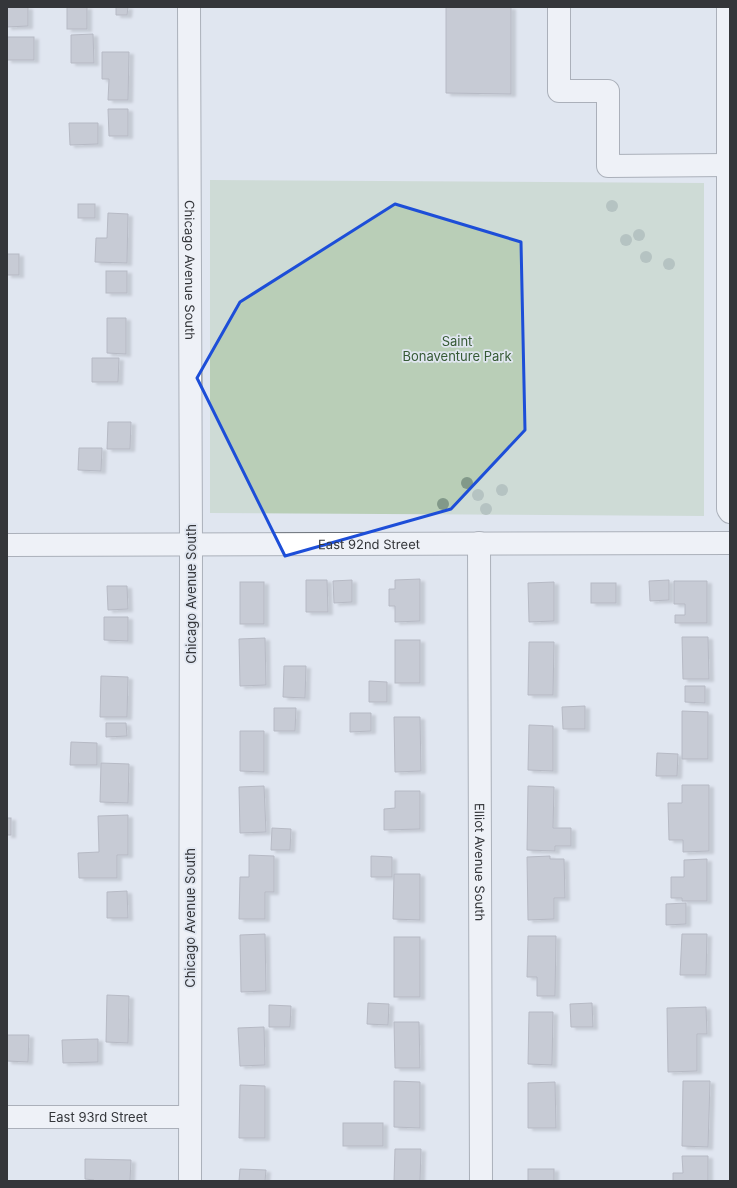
<svg xmlns="http://www.w3.org/2000/svg" width="737" height="1188" viewBox="0 0 737 1188" font-family="Inter,sans-serif">
  <style>
    .green { fill: #b9ceb7 }
    .building { fill: #a9aab4; stroke: #84858f; filter: url(#shadow) }
    .lines { fill: none; stroke-linecap: round; stroke-linejoin: round }
    .minor-casing { stroke: #6a7078; stroke-width: 24 }
    .minor { stroke: #fff; stroke-width: 22 }
    .tree { fill: #829989 }
    .marked { fill: none; stroke: #1d4ed8; stroke-width: 3; stroke-linejoin: round }
    .labels { text-anchor: middle; dominant-baseline: central; stroke-width: 3.5; stroke-linejoin: round; paint-order: stroke }
    .street-label { font-size: 13px; fill: #34363a; stroke: #e0e6f0 }
    .park-label { font-size: 13px; fill: #365a35; stroke: #e0e6f0 }
  </style>
  <defs>
    <filter id="shadow"><feDropShadow dx="4.5" dy="2.5" stdDeviation="1" flood-color="#0004"/></filter>
  </defs>
  <rect width="100%" height="100%" fill="#e0e6f0"/>
  <polygon class="green" points="210,180 704,183 704,516 210,513"/>
  <g class="building">
    <polygon points="7,7 28,7 28,26 7,27"/>
    <rect x="67" y="7" width="20" height="22"/>
    <polygon points="116,7 128,7 127,15 116,15"/>
    <polygon points="446,7 511,7 511,94 446,93"/>
    <polygon points="93,34 94,63 71,63 71,35"/>
    <rect x="7" y="37" width="27" height="23"/>
    <polygon points="102,52 129,52 128,100 108,100 109,79 102,79"/>
    <polygon points="108,109 128,109 128,136 109,136"/>
    <polygon points="69,123 98,123 98,144 70,145"/>
    <rect x="78" y="204" width="17" height="14"/>
    <polygon points="108,213 128,214 127,263 95,262 96,238 107,238"/>
    <rect x="7" y="254" width="12" height="21"/>
    <rect x="106" y="271" width="21" height="22"/>
    <polygon points="107,318 126,318 126,354 107,353"/>
    <polygon points="92,358 119,358 118,382 92,382"/>
    <polygon points="108,422 131,422 130,449 107,449"/>
    <polygon points="79,448 102,448 101,471 78,470"/>
    <polygon points="420,579 420,621 395,622 395,606 389,606 389,589 395,589 395,580"/>
    <polygon points="306,580 327,580 328,612 306,612"/>
    <polygon points="352,580 352,602 334,603 333,581"/>
    <polygon points="669,580 669,600 650,601 649,581"/>
    <polygon points="674,581 707,581 707,623 675,623 675,615 685,615 685,604 674,604"/>
    <rect x="240" y="582" width="24" height="42"/>
    <polygon points="554,582 554,621 529,622 528,583"/>
    <rect x="591" y="583" width="25" height="20"/>
    <polygon points="107,586 127,586 128,609 108,610"/>
    <polygon points="104,617 128,617 128,641 104,640"/>
    <polygon points="682,637 708,637 709,679 683,679"/>
    <polygon points="265,638 266,685 240,686 239,639"/>
    <rect x="395" y="640" width="25" height="43"/>
    <polygon points="529,642 554,642 553,695 528,695"/>
    <polygon points="284,666 306,666 305,698 283,697"/>
    <polygon points="101,676 128,677 127,717 100,717"/>
    <polygon points="369,681 387,682 387,702 369,702"/>
    <polygon points="685,686 705,686 705,703 685,702"/>
    <polygon points="585,706 585,729 563,729 562,707"/>
    <polygon points="274,708 296,708 295,731 274,731"/>
    <polygon points="682,711 708,712 708,759 682,759"/>
    <polygon points="350,713 371,713 371,731 350,732"/>
    <polygon points="394,717 420,717 421,771 395,772"/>
    <polygon points="106,723 126,723 127,736 106,737"/>
    <polygon points="529,725 553,726 553,771 528,770"/>
    <polygon points="240,731 264,731 264,772 240,771"/>
    <polygon points="71,742 97,743 97,765 70,765"/>
    <polygon points="657,753 678,754 677,776 656,776"/>
    <polygon points="101,763 129,764 128,803 100,802"/>
    <polygon points="682,785 709,785 709,851 683,852 683,840 669,840 668,803 682,803"/>
    <polygon points="264,786 266,832 240,833 239,787"/>
    <polygon points="528,786 554,787 553,828 571,828 571,846 555,846 555,851 527,850"/>
    <polygon points="395,791 420,791 420,829 384,830 384,809 395,808"/>
    <polygon points="128,815 128,855 117,855 117,878 79,878 78,853 99,852 98,816"/>
    <rect x="7" y="818" width="4" height="17"/>
    <polygon points="272,828 291,829 290,850 271,850"/>
    <polygon points="249,855 274,856 274,892 265,892 265,919 239,919 240,877 249,877"/>
    <polygon points="371,856 392,857 392,877 371,877"/>
    <polygon points="550,856 550,859 564,859 565,898 554,898 554,919 528,920 527,857"/>
    <polygon points="707,859 707,901 682,901 682,898 671,898 671,877 684,877 684,860"/>
    <polygon points="394,874 420,874 420,920 393,919"/>
    <polygon points="127,891 128,918 107,918 107,892"/>
    <polygon points="686,903 686,924 666,925 666,904"/>
    <polygon points="265,934 266,991 241,992 240,935"/>
    <polygon points="682,934 707,934 706,975 680,975"/>
    <polygon points="528,936 556,936 555,996 537,996 537,977 527,977"/>
    <rect x="394" y="937" width="26" height="60"/>
    <polygon points="107,995 129,996 128,1043 106,1042"/>
    <polygon points="368,1003 389,1004 388,1025 367,1024"/>
    <polygon points="592,1003 593,1027 571,1027 570,1004"/>
    <polygon points="269,1005 291,1006 290,1027 269,1027"/>
    <polygon points="706,1007 707,1034 697,1034 697,1071 668,1072 667,1008"/>
    <polygon points="529,1012 553,1012 552,1065 528,1064"/>
    <polygon points="394,1022 419,1022 420,1068 395,1068"/>
    <polygon points="264,1027 265,1065 240,1066 238,1028"/>
    <polygon points="7,1035 29,1035 28,1062 7,1061"/>
    <polygon points="98,1039 98,1062 63,1063 62,1040"/>
    <polygon points="394,1081 420,1082 420,1128 394,1127"/>
    <polygon points="683,1081 710,1081 708,1147 682,1146"/>
    <polygon points="555,1082 556,1128 528,1128 528,1083"/>
    <polygon points="240,1085 265,1086 265,1138 239,1138"/>
    <rect x="343" y="1123" width="40" height="23"/>
    <polygon points="395,1149 421,1149 420,1181 394,1181"/>
    <polygon points="682,1156 708,1156 708,1181 673,1181 673,1173 683,1173"/>
    <polygon points="85,1159 131,1160 130,1181 94,1181 94,1180 85,1179"/>
    <polygon points="240,1169 266,1170 265,1181 239,1181"/>
    <rect x="528" y="1169" width="26" height="12"/>
  </g>
  <g class="lines">
    <defs>
      <g id="minor">
        <path id="s1" d="M189 7 191 545 190 1181"/>
        <polyline points="559,7 559,91 608,91 608,166 728,165"/>
        <polyline points="728,7 728,509 730,512"/>
        <path id="s2" d="M479 543 481 1181"/>
        <path id="s3" d="M7 545 730 543"/>
        <path id="s4" d="M7 1117H190"/>
      </g>
    </defs>
    <use href="#minor" class="minor-casing"/>
    <use href="#minor" class="minor"/>
  </g>
  <g class="tree">
    <circle cx="612" cy="206" r="6"/>
    <circle cx="639" cy="235" r="6"/>
    <circle cx="626" cy="240" r="6"/>
    <circle cx="646" cy="257" r="6"/>
    <circle cx="669" cy="264" r="6"/>
    <circle cx="467" cy="483" r="6"/>
    <circle cx="502" cy="490" r="6"/>
    <circle cx="478" cy="495" r="6"/>
    <circle cx="443" cy="504" r="6"/>
    <circle cx="486" cy="509" r="6"/>
  </g>
  <path d="M0 0H737V1188H0ZM395 204 521 242 525 430 451 509 285 556 197 378 240 302Z" fill="#e0e6f0" fill-opacity=".55" fill-rule="evenodd"/>
  <path class="marked" d="M395 204 521 242 525 430 451 509 285 556 197 378 240 302Z"/>
  <g class="labels">
    <g class="street-label">
      <text stroke="none"><textPath href="#s1" startOffset="263">Chicago Avenue South</textPath></text>
      <text stroke="none"><textPath href="#s3" startOffset="362">East 92nd Street</textPath></text>
      <text transform="translate(191 594) rotate(-90)">Chicago Avenue South</text>
      <text stroke="none"><textPath href="#s2" startOffset="319">Elliot Avenue South</textPath></text>
      <text transform="translate(190 918) rotate(-90)">Chicago Avenue South</text>
      <text stroke="none"><textPath href="#s4" startOffset="91">East 93rd Street</textPath></text>
    </g>
    <g class="park-label">
      <text x="457" y="341">Saint<tspan x="457" dy="15">Bonaventure Park</tspan></text>
    </g>
  </g>
  <rect width="737" height="1188" fill="none" stroke="#34363a" stroke-width="16"/>
</svg>
